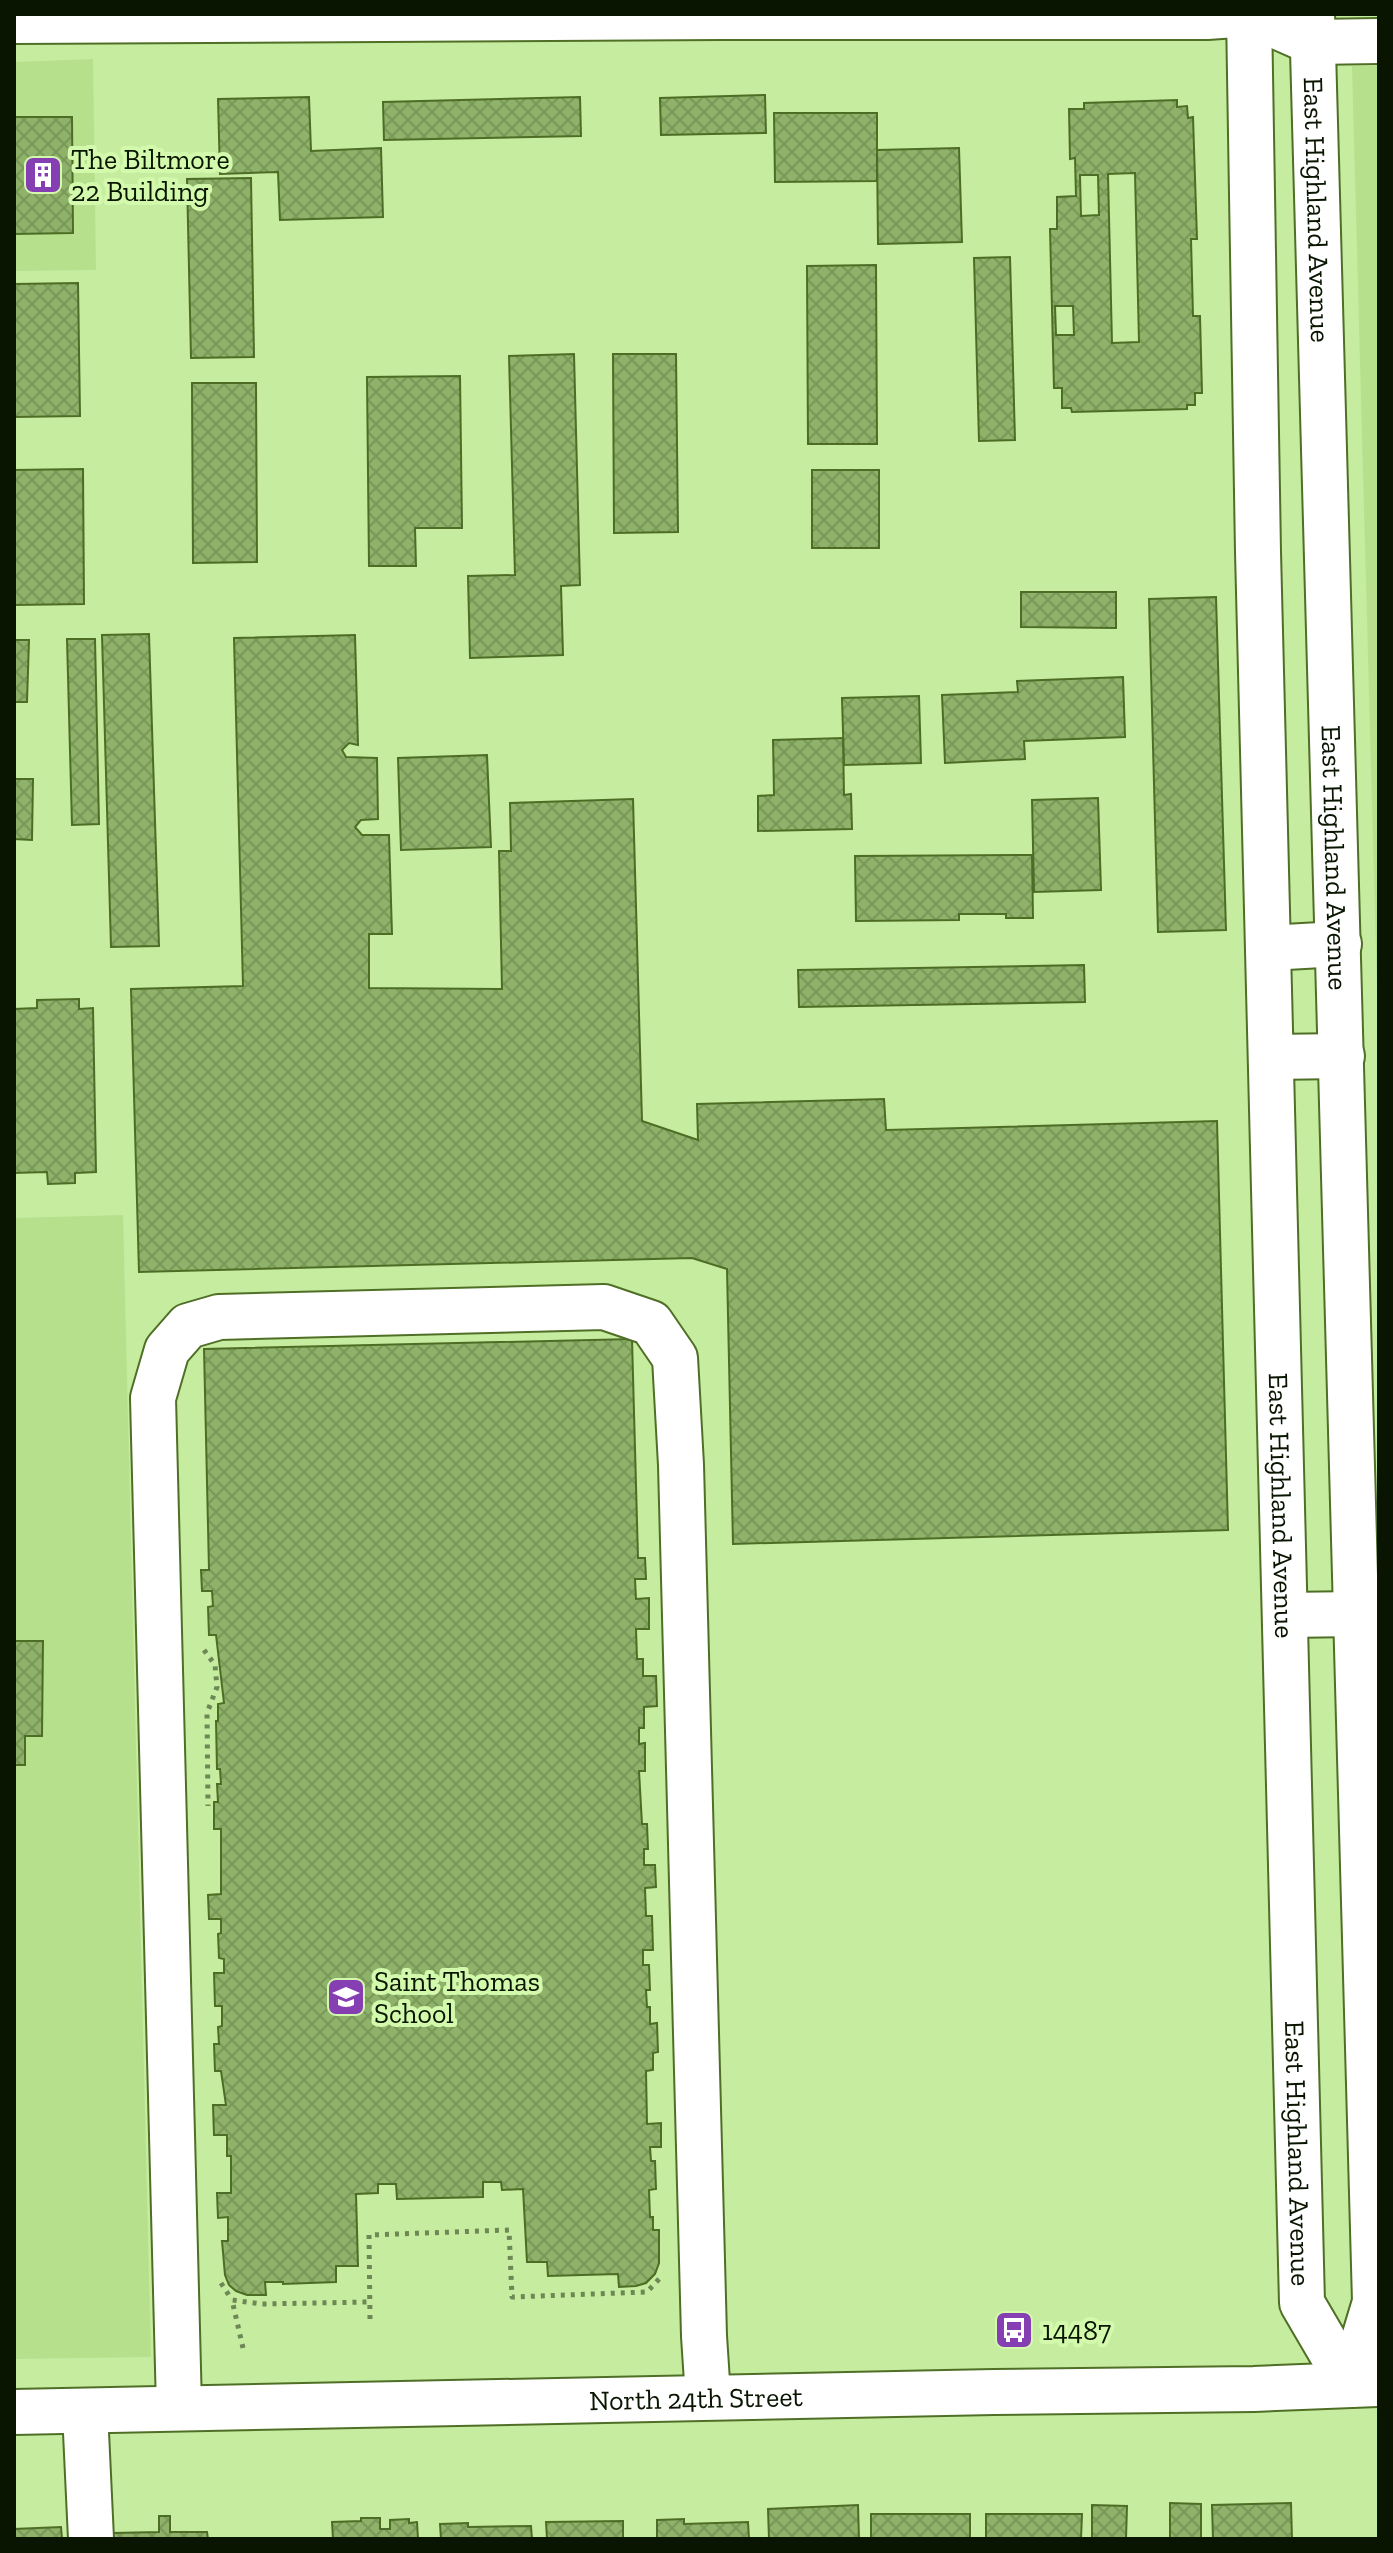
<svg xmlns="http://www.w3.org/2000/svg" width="1393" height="2553" viewBox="0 0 1393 2553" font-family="'Zilla Slab',serif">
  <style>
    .built { fill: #b7e08d }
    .building { fill: url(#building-cross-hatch); stroke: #4d6d25; stroke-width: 2; fill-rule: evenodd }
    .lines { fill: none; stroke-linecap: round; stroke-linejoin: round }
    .minor-casing { stroke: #4f6f26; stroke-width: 48 }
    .major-casing { stroke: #4f6f26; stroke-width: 48 }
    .path { stroke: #6d8755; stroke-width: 5; stroke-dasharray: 4 6; stroke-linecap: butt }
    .minor { stroke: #fff; stroke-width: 44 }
    .major { stroke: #fff; stroke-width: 44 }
    .labels { text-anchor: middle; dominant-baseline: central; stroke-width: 8; stroke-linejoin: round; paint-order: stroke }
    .poi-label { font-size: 28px; fill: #091500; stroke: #d3f9ac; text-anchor: start }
    .street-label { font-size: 28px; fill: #091500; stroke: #d3f9ac }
  </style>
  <defs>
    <pattern id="building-cross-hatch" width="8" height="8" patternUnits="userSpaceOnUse" patternTransform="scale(2)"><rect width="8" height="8" fill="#8eb269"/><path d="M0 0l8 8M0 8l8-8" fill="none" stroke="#799859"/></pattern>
  </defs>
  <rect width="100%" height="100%" fill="#c6eca0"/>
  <g class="built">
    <polygon points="93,59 96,270 14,271 14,62"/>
    <polygon points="1352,66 1379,66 1379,1061"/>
    <polygon points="123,1215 151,2357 14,2359 14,1218"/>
  </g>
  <g class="building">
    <polygon points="765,95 766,133 661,135 660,98"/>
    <polygon points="309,97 311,151 381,148 383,217 280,220 278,172 220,174 218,99"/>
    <polygon points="580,97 581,136 384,140 383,102"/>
    <path d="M1177 100V107L1187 106 1188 118 1193 117 1197 239H1191L1193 316H1200L1202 393H1195V405H1187V409L1072 412 1071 408H1062V388H1054L1050 229H1057V197L1076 196 1075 158 1070 159 1069 109H1084V103ZM1135 173 1139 342 1112 343 1108 174ZM1080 175H1098L1099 215 1081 216ZM1055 306H1073L1074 335H1056Z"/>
    <polygon points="774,113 877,113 877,181 775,182"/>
    <polygon points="14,117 72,117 73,233 14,234"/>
    <polygon points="959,148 962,242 878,244 877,150"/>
    <polygon points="251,178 254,357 191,358 187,179"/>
    <polygon points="1010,257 1015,440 979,441 974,258"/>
    <polygon points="876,265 877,444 808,444 807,266"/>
    <polygon points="78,283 80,416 14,417 14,284"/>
    <polygon points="574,354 580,585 561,586 563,655 470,658 468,576 515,575 509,356"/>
    <polygon points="613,354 676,354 678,532 614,533"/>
    <polygon points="460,376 462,528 415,528 416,566 369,566 367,377"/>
    <polygon points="192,383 256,383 257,562 193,563"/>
    <polygon points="83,469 84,604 14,605 14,470"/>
    <rect x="812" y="470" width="67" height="78"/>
    <polygon points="1021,592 1116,592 1116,628 1021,627"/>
    <polygon points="1216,597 1226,930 1158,932 1149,599"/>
    <polygon points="149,634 159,946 111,947 102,635"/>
    <polygon points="355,635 358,745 349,743 342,750 346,757 377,758 378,819 361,820 355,827 362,835 389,835 392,934 369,934 369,988 502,989 499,851 511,851 510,803 633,799 642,1121 698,1140 697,1104 884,1099 886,1130 1217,1121 1228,1530 733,1544 727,1269 692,1258 139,1272 131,989 243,986 234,638"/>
    <polygon points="67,639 95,639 99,824 72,825"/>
    <polygon points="14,640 29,640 27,702 14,702"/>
    <polygon points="1123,677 1125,737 1024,741 1025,759 945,763 942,695 1018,692 1017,681"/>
    <polygon points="919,696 921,763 844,765 842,698"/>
    <polygon points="843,738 844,795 851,794 852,829 758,831 758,796 774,795 773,740"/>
    <polygon points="487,755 491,847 401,850 398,758"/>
    <polygon points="14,779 33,779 32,840 14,839"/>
    <polygon points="1098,798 1101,890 1034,892 1032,800"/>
    <polygon points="1032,855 1033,918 1006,918 1006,914 959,914 959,920 856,921 855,856"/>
    <polygon points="1084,965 1085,1002 799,1007 798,970"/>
    <polygon points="79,999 79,1009 93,1008 96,1172 75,1173 75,1183 48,1184 47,1172 14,1173 14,1009 37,1008 37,1000"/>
    <polygon points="632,1339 638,1558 645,1558 646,1579 635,1579 636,1599 649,1598 649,1629 636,1629 637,1659 643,1659 643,1676 656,1676 657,1706 644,1707 644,1728 639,1728 639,1744 645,1743 645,1771 639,1771 642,1824 647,1824 648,1849 644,1849 644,1865 655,1865 656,1887 645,1888 646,1916 652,1916 653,1950 643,1950 643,1965 649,1965 650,1990 646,1990 647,2007 650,2007 650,2024 657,2023 658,2052 653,2053 653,2070 646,2071 647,2124 661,2123 661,2147 650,2147 651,2161 655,2161 656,2189 649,2190 650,2217 653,2217 653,2230 659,2230 659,2263 655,2274 646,2283 636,2286 619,2287 618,2274 548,2276 547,2262 527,2262 523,2189 502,2190 501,2182 483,2182 483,2197 397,2199 396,2184 378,2184 378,2193 356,2194 358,2266 336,2266 336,2282 283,2284 283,2282 265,2282 266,2295 247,2295 236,2291 229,2285 225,2275 222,2241 228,2241 228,2217 218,2218 217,2193 231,2193 231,2156 227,2156 227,2135 214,2135 213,2105 226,2105 221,2071 215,2071 214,2044 219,2044 218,2027 222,2026 222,2006 215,2006 214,1973 224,1973 224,1959 219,1958 218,1934 221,1933 221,1919 209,1919 208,1895 221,1894 221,1829 214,1829 214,1802 218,1802 217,1784 221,1784 220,1769 217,1769 216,1721 218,1721 218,1704 224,1703 216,1635 209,1635 208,1607 213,1606 212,1591 202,1591 201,1570 209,1570 204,1349"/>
    <polygon points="14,1641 43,1641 42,1736 25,1736 25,1765 14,1765"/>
    <rect x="1008" y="2327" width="22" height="8"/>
    <polygon points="1170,2503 1201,2504 1201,2539 1170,2539"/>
    <polygon points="1291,2503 1292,2539 1213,2539 1212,2505"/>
    <polygon points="858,2505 859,2539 769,2539 768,2509"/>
    <polygon points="1092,2505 1127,2506 1126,2539 1092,2539"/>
    <rect x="871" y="2514" width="99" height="25"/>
    <polygon points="986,2514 1082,2514 1081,2539 986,2539"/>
    <polygon points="159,2516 170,2516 170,2532 207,2532 208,2539 113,2539 113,2533 159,2532"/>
    <polygon points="361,2518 380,2518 380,2529 390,2529 390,2520 409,2519 409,2523 417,2522 418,2539 333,2539 332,2522 361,2521"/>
    <polygon points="684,2519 684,2524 748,2522 749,2539 657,2539 657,2520"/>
    <polygon points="623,2521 623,2539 547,2539 546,2522"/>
    <polygon points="468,2523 468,2527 531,2526 532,2539 441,2539 440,2524"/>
    <polygon points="61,2527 62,2539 14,2539 14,2529"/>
  </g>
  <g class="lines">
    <defs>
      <g id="minor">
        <polyline points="1249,14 1312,42 1379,41"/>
        <polyline points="14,21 721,17 1207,17 1249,14"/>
        <polyline points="1268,948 1339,944"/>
        <polyline points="1271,1057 1342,1056"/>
        <polyline points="179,2407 153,1398 167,1350 188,1326 219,1317 604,1307 651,1323 675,1358 681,1465 704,2336 708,2397"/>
        <polyline points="85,2411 91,2539"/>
      </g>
      <g id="major">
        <path id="s1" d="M1249 14 1258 552 1302 2303 1350 2385"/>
        <path id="s2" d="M1312 14 1375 2302 1350 2385"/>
        <polyline points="1285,1615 1357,1614"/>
        <path id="s3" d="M14 2412 994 2392 1254 2389 1377 2384"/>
      </g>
    </defs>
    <use href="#minor" class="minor-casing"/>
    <use href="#major" class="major-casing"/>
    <g class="path">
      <polyline points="204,1650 215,1665 217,1687 207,1713 208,1806"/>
      <polyline points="221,2283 232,2300"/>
      <polyline points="370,2319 369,2235 509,2230 512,2297 647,2292 660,2278"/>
      <polyline points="243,2348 232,2300 262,2304 369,2302"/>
    </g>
    <use href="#minor" class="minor"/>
    <use href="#major" class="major"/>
  </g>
  <defs>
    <symbol id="building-square" viewBox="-11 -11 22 22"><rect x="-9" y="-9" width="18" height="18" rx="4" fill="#853fb2" stroke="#d3f9ac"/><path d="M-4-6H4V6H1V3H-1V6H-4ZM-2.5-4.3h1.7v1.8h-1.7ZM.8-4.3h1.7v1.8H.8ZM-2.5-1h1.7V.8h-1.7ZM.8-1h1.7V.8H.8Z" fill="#fff"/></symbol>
    <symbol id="school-square" viewBox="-11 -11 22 22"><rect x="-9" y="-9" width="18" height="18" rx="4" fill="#853fb2" stroke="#d3f9ac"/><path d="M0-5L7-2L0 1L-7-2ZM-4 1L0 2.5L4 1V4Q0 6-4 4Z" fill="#fff"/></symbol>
    <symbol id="bus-square" viewBox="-11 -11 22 22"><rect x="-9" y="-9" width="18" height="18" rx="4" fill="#853fb2" stroke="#d3f9ac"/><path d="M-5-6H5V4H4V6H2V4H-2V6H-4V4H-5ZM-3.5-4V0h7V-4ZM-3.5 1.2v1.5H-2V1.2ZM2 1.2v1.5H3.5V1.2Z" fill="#fff"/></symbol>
  </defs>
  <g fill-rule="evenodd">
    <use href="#building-square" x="21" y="153" width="44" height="44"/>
    <use href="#school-square" x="324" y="1975" width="44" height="44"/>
    <use href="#bus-square" x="992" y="2308" width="44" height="44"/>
  </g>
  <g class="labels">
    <g class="poi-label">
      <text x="71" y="159">The Biltmore<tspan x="71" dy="32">22 Building</tspan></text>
      <text x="374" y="1981">Saint Thomas<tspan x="374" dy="32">School</tspan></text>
      <text x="1042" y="2330">14487</text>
    </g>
    <g class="street-label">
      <text stroke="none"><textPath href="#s2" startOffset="196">East Highland Avenue</textPath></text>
      <text stroke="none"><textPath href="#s2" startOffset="844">East Highland Avenue</textPath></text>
      <text stroke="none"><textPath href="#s1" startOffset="1492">East Highland Avenue</textPath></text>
      <text stroke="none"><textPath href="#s1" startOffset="2140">East Highland Avenue</textPath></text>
      <text stroke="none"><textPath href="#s3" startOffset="682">North 24th Street</textPath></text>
    </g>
  </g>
  <rect width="1393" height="2553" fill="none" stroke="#091500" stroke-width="32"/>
</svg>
